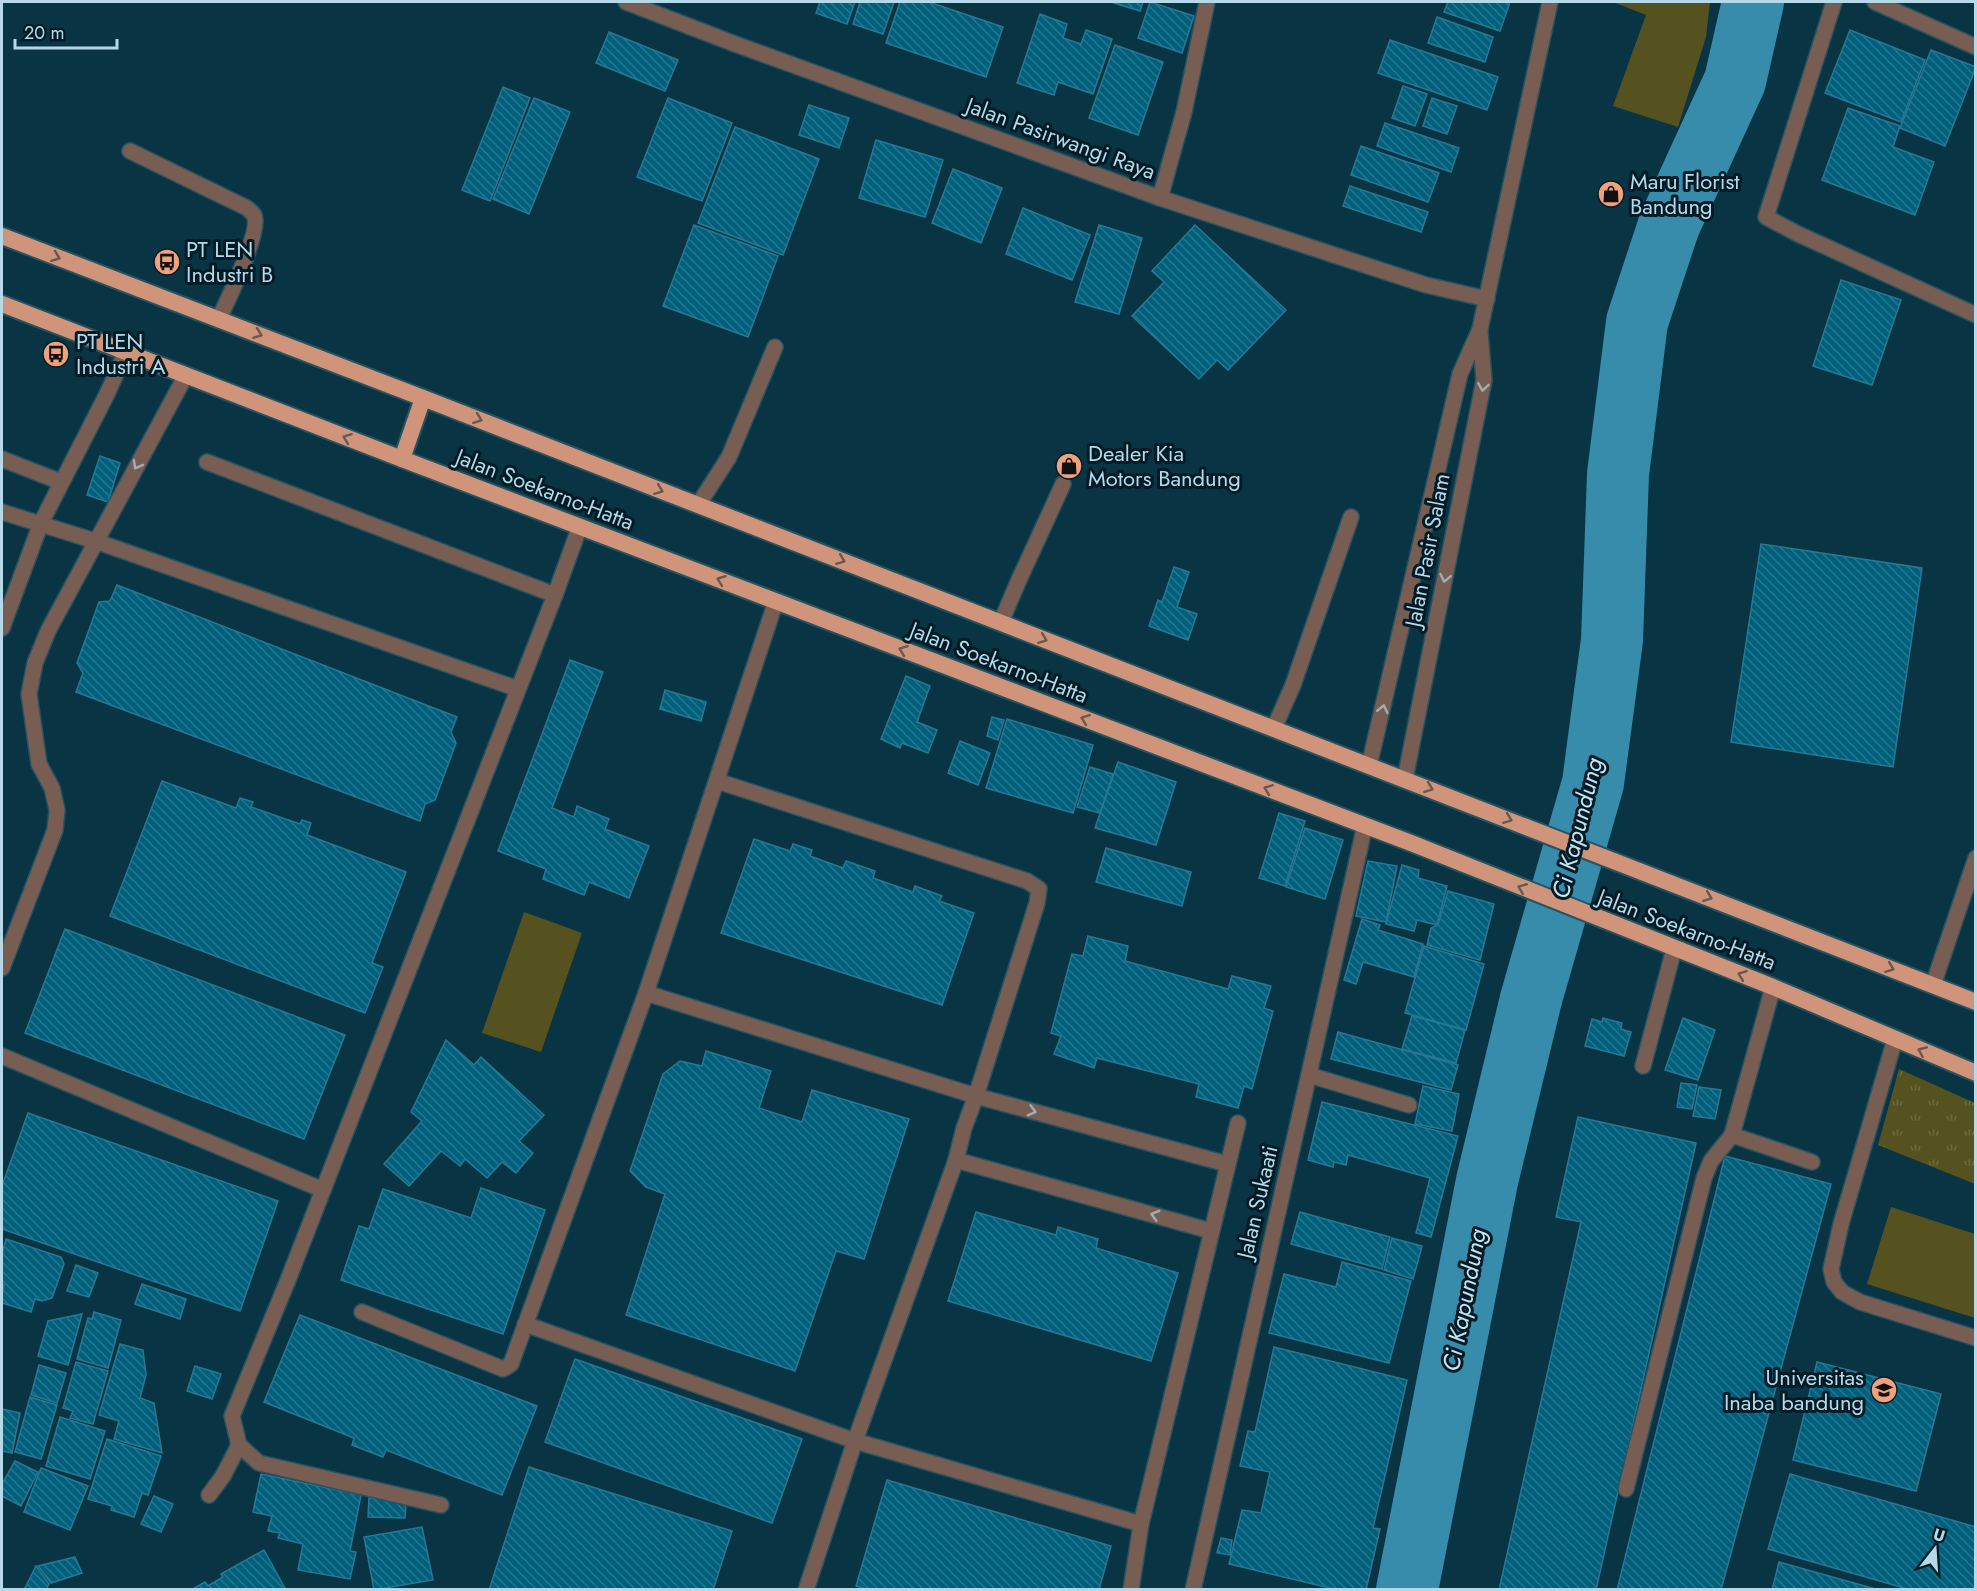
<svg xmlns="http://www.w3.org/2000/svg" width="1977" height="1591" viewBox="0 0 1977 1591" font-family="Jost,sans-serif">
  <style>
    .grass { fill: url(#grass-tufts) }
    .park { fill: #565220 }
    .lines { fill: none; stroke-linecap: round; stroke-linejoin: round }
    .river { stroke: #368caa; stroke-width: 62 }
    .building { fill: url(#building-back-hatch); stroke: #287894; stroke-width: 1.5 }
    .service-casing { stroke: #275261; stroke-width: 18 }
    .minor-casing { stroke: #275261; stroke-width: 18 }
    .tertiary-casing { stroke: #275261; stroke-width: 18 }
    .trunk-casing { stroke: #275261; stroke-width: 20 }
    .service { stroke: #785e52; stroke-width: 15 }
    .minor { stroke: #785e52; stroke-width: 15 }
    .tertiary { stroke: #785e52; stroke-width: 15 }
    .trunk { stroke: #cf947a; stroke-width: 16 }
    .oneway { stroke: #685850 }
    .oneway2 { stroke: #a0aeb4 }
    .labels { text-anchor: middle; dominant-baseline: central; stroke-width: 6; stroke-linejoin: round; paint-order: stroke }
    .street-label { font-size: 22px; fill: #b5d9e9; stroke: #001b26 }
    .poi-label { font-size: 22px; fill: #b5d9e9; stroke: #001b26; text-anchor: start }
    .water-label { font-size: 24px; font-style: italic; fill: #c5e3f0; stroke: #001b26 }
  </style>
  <defs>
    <pattern id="grass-tufts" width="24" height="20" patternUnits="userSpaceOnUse" patternTransform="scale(1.5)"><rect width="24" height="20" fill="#565220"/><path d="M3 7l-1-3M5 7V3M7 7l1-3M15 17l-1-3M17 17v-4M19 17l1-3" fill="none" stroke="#6c6a40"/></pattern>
    <pattern id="building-back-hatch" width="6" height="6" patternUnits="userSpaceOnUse" patternTransform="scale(1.5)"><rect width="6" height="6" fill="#00607c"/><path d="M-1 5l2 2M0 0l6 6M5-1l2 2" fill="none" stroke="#23768f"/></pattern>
  </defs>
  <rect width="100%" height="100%" fill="#083443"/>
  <polygon class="grass" points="1899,1069 1975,1103 1975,1184 1878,1145"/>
  <g class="park">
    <polygon points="1613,2 1710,2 1706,37 1678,127 1613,106 1646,15"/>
    <polygon points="524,912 582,933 541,1052 482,1033"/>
    <polygon points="1891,1207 1975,1234 1975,1318 1867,1284"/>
  </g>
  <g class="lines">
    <polyline class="river" points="1407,1590 1487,1181 1531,999 1593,783 1612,640 1618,474 1637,322 1669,225 1735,81 1753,2"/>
  </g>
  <g class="building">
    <polygon points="820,2 855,2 847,24 816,13"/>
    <polygon points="860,2 894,2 883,34 853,24"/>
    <polygon points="900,2 929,2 1003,27 986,77 886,43"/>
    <polygon points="1111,2 1143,2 1140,11"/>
    <polygon points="1150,2 1194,16 1182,53 1138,38"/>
    <polygon points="1448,2 1510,2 1500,31 1444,12"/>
    <polygon points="1040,14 1067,24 1063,38 1081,44 1086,30 1112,39 1093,94 1058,82 1054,95 1017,83"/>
    <polygon points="1437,17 1493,37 1485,62 1428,43"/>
    <polygon points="1850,30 1925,60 1901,122 1825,93"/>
    <polygon points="609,32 678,60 665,91 596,63"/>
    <polygon points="1390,40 1498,77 1487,110 1378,73"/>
    <polygon points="1115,45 1163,62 1138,135 1089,118"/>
    <polygon points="1931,50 1976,67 1945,146 1900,128"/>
    <polygon points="1403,86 1427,94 1415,126 1392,118"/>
    <polygon points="503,87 530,98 490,201 462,190"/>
    <polygon points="534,98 570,112 529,214 493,199"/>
    <polygon points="668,98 732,123 702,201 637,177"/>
    <polygon points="1432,98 1457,106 1447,134 1423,126"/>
    <polygon points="809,105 849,118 839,148 799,135"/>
    <polygon points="1848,108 1900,126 1893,147 1934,162 1915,215 1822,180"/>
    <polygon points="1385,123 1459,148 1451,172 1377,146"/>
    <polygon points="735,127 819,159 783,255 698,223"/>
    <polygon points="876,140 943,160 925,217 859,198"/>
    <polygon points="1361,146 1439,173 1428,202 1351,175"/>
    <polygon points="953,169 1002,188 981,243 932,223"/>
    <polygon points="1350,186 1428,212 1421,232 1343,206"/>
    <polygon points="1023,208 1090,235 1072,280 1006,254"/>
    <polygon points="694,225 778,256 748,337 663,306"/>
    <polygon points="1099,225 1142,238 1119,314 1075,302"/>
    <polygon points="1195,225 1286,310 1228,370 1217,360 1199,379 1132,316 1164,282 1152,271"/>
    <polygon points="1841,280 1901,300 1872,385 1813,366"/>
    <polygon points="100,456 120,463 108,502 87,495"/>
    <polygon points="1761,544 1922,568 1893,767 1731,742"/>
    <polygon points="1174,567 1189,572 1177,607 1197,614 1188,640 1149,626 1158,600 1162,602"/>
    <polygon points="117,585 457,717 451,732 456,743 435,800 425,804 420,821 76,692 83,673 77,663 99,602 110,601"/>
    <polygon points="570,660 603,672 552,808 574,817 577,806 609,819 605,829 649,846 629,898 589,882 584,895 543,879 546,869 498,851"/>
    <polygon points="906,676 930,686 917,722 937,730 928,753 902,743 900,748 881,739"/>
    <polygon points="665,690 706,702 701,721 660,709"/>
    <polygon points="992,717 1004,720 998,740 987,736"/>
    <polygon points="1007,719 1093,745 1073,813 986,788"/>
    <polygon points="960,741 990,753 978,785 948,773"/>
    <polygon points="1118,762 1176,782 1156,845 1095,828"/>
    <polygon points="1090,767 1113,774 1100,813 1077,807"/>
    <polygon points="162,781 236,808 240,798 253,802 251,807 300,824 302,820 311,823 307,835 406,872 372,963 383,967 365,1013 110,916"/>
    <polygon points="1279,813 1305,821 1285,886 1259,878"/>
    <polygon points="1305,828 1343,840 1325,899 1286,887"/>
    <polygon points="754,839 790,851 793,844 812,850 810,856 843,868 846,861 875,871 873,878 913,892 915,886 942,896 939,901 974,913 942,1005 721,933"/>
    <polygon points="1106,848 1191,872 1182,906 1096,882"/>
    <polygon points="1368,861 1397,866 1386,922 1356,916"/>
    <polygon points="1402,865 1419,870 1418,878 1447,886 1437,925 1417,920 1414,931 1386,924"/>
    <polygon points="1448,891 1494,904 1480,960 1427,945 1431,928 1438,925"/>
    <polygon points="1362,919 1380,925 1378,930 1423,944 1414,977 1363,962 1356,984 1344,980"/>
    <polygon points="65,929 345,1035 304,1139 25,1033"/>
    <polygon points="1088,936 1128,946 1125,961 1228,989 1232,976 1271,986 1264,1008 1273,1011 1252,1089 1244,1086 1238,1108 1196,1097 1199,1084 1097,1058 1094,1068 1054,1054 1061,1036 1051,1033 1072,954 1083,956"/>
    <polygon points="1424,946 1484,964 1466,1030 1405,1013"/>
    <polygon points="1412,1016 1465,1030 1456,1063 1402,1049"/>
    <polygon points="1603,1018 1622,1023 1621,1029 1631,1032 1624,1056 1585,1046 1592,1019 1602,1022"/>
    <polygon points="1683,1018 1715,1030 1698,1080 1665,1070"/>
    <polygon points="1338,1032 1458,1065 1451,1090 1331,1059"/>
    <polygon points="446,1040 474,1065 481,1057 544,1115 519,1141 533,1153 516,1173 502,1162 487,1178 465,1159 460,1166 441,1151 409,1186 384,1164 422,1121 411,1112"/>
    <polygon points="706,1051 771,1071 759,1108 802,1122 812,1090 909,1119 864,1259 836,1251 795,1371 626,1315 665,1194 646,1187 630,1171 663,1074 680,1061 702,1066"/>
    <polygon points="1681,1083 1697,1085 1692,1109 1677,1107"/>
    <polygon points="1423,1086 1459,1094 1452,1131 1415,1124"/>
    <polygon points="1699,1087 1721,1090 1715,1119 1693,1116"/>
    <polygon points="1322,1102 1458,1136 1431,1237 1416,1233 1430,1178 1348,1155 1346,1165 1334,1162 1333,1167 1308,1160"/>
    <polygon points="28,1113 278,1201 240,1311 2,1229 2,1186"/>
    <polygon points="1578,1117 1696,1143 1596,1590 1499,1590 1581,1222 1556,1217"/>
    <polygon points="1725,1156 1831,1184 1721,1590 1617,1590"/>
    <polygon points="481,1188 545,1210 503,1334 341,1280 359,1226 369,1229 383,1189 471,1218"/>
    <polygon points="976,1212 1056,1235 1058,1227 1098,1239 1096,1248 1178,1273 1151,1361 948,1301"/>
    <polygon points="1300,1212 1390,1237 1382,1269 1291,1244"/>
    <polygon points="1392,1238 1422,1246 1413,1279 1384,1270"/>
    <polygon points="6,1239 61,1257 64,1264 52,1298 42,1301 35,1299 31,1312 2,1303 2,1293 4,1285 2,1284 2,1254"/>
    <polygon points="1342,1262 1411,1281 1389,1363 1269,1333 1284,1274 1336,1287"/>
    <polygon points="76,1265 98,1273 89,1297 67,1291"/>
    <polygon points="142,1284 186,1299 180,1319 135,1304"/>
    <polygon points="94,1312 121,1320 108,1368 77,1359 88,1318 92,1319"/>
    <polygon points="82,1314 68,1365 38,1356 48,1321"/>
    <polygon points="300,1315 537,1406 502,1495 386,1450 383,1457 352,1445 354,1438 264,1402"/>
    <polygon points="120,1344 143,1350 146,1375 140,1398 154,1403 162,1453 114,1439 119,1421 99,1415"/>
    <polygon points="1274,1347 1407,1380 1373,1528 1380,1529 1366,1590 1338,1590 1229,1564 1242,1510 1261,1513 1270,1472 1240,1466 1248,1431 1255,1432"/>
    <polygon points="575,1359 802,1439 772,1523 545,1442"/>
    <polygon points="76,1362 108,1371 93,1424 70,1418 73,1411 63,1408"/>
    <polygon points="1817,1362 1941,1394 1916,1491 1793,1460"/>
    <polygon points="39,1365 66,1373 57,1403 31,1395"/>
    <polygon points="195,1366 221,1374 212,1399 187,1391"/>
    <polygon points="30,1397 57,1405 41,1459 15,1452"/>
    <polygon points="2,1409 20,1413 12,1453 2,1451"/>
    <polygon points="60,1417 105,1431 90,1479 46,1466"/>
    <polygon points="107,1439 161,1456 148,1495 142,1493 134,1517 111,1510 112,1506 88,1499"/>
    <polygon points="15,1461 38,1472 21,1506 2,1496 2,1484"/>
    <polygon points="529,1467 732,1531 713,1590 489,1590"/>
    <polygon points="41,1468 88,1486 70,1530 24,1512"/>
    <polygon points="261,1474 361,1495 350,1551 356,1552 350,1579 298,1570 303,1544 278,1538 280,1533 268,1531 272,1516 253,1512"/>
    <polygon points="1790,1474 1976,1527 1976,1590 1911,1590 1768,1549"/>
    <polygon points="887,1480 1111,1546 1099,1590 869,1590 856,1586"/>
    <polygon points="154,1496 173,1504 161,1532 141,1524"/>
    <polygon points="369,1498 406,1501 405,1518 368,1517"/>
    <polygon points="422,1527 433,1580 374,1590 364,1537"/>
    <polygon points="1221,1538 1232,1540 1230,1555 1217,1553"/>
    <polygon points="264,1550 286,1590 191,1590 205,1582 208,1586 223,1577 221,1574"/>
    <polygon points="75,1557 82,1573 51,1583 38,1566"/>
    <polygon points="1779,1562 1879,1590 1772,1590"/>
    <polygon points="36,1566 49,1584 46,1590 24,1590"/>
  </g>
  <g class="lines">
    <defs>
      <g id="service">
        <path d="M130 151 247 208C249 210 252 212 254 215 262 230 227 301 219 319"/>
        <polyline points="2,459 61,482"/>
        <polyline points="207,462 555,595"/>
        <polyline points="698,505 729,457 775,347"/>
        <polyline points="2,512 95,541 518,689"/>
        <polyline points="1001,622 1018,582 1063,484"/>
        <polyline points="2,628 41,523 107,394 126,352"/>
        <polyline points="1274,728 1293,685 1351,517"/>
        <polyline points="717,781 1027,881 1039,889 1037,903 976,1096 1227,1164"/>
        <polyline points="2,968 55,830 57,810 52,788 39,764 29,694 35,663 48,631 186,375"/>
        <polyline points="1933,985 1976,858"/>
        <polyline points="646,993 976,1096 964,1128 956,1160 855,1441 806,1590"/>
        <polyline points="1895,1039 1841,1224 1831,1269 1834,1282 1842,1292 1860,1302 1976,1338"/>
        <polyline points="2,1056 323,1190"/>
        <polyline points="1643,1066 1674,949"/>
        <polyline points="1309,1075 1409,1105"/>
        <polyline points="1732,1135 1812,1162"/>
        <polyline points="956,1160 1211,1231"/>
        <polyline points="362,1312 503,1369 511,1364 646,993 776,601"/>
        <polyline points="525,1324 855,1441 1141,1524"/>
        <polyline points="1626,1489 1704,1178 1711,1161 1732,1135 1773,987"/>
        <polyline points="209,1495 223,1476 239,1445"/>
        <polyline points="441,1505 259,1463 239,1445 232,1416 288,1280 555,595 580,526"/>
        <polyline points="1131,1590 1141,1524 1238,1123"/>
      </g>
      <g id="minor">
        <polyline points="626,2 735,44 1160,198 1426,285 1487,299"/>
        <polyline points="1834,2 1766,217 1798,234 1976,315"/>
        <polyline points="1875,2 1976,47"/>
        <polyline points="1160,198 1184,112 1207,2"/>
      </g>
      <g id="tertiary">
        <polyline points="1369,766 1460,374 1480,329 1550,2"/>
        <polyline points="1405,779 1484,380 1480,332"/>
        <polyline points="1193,1590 1365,825"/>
      </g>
      <g id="trunk">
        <polyline points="2,236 423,398 1976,1002"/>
        <polyline points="2,304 402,459 1411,843 1773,987 1976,1073"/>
        <polyline points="402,459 423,398"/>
      </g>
    </defs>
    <use href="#service" class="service-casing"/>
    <use href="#minor" class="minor-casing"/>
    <use href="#tertiary" class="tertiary-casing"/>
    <use href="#trunk" class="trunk-casing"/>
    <use href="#service" class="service"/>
    <use href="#minor" class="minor"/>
    <use href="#tertiary" class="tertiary"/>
    <use href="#trunk" class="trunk"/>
  </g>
  <defs><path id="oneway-chevron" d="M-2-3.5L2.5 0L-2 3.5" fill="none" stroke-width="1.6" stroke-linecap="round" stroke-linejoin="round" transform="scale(1.5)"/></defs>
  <g class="oneway">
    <use href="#oneway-chevron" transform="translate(56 257) rotate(21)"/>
    <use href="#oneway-chevron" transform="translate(258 334) rotate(21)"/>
    <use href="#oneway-chevron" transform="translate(478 419) rotate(21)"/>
    <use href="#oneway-chevron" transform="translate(347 438) rotate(-159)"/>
    <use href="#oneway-chevron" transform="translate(659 490) rotate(21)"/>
    <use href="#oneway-chevron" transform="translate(841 560) rotate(21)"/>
    <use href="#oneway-chevron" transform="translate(721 580) rotate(-159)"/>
    <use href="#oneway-chevron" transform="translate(1043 639) rotate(21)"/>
    <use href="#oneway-chevron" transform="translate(903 650) rotate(-159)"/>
    <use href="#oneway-chevron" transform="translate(1085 719) rotate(-159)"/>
    <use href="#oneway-chevron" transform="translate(1429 788) rotate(21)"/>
    <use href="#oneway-chevron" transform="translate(1268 789) rotate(-159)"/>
    <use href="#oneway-chevron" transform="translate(1508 819) rotate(21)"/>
    <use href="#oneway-chevron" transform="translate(1522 888) rotate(-158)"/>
    <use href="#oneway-chevron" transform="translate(1708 897) rotate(21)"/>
    <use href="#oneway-chevron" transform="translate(1890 968) rotate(21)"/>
    <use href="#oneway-chevron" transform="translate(1742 975) rotate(-159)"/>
    <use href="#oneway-chevron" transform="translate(1922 1051) rotate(-157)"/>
  </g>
  <g class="oneway2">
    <use href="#oneway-chevron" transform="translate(1483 387) rotate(99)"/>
    <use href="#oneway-chevron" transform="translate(137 465) rotate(119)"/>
    <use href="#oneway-chevron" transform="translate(1445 578) rotate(101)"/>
    <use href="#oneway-chevron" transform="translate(1383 709) rotate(-77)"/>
    <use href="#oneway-chevron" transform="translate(1032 1111) rotate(15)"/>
    <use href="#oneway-chevron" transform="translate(1155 1215) rotate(-164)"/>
  </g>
  <defs>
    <symbol id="shop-disc" viewBox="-11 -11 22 22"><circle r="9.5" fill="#f1a17c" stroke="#001b26"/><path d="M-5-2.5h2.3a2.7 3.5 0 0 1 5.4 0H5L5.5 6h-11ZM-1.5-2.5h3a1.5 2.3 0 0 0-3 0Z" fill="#111"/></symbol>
    <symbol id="bus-disc" viewBox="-11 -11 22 22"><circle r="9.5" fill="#f1a17c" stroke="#001b26"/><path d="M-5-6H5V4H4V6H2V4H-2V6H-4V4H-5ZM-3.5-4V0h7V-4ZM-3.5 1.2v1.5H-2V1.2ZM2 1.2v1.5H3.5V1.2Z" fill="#111"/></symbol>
    <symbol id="university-disc" viewBox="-11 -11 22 22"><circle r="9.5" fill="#f1a17c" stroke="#001b26"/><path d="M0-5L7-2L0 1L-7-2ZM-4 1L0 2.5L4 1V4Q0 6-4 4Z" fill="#111"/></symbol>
  </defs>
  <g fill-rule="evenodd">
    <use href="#shop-disc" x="1596" y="179" width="30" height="30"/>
    <use href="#bus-disc" x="152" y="247" width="30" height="30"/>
    <use href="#bus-disc" x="41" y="339" width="30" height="30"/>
    <use href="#shop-disc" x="1054" y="451" width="30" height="30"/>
    <use href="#university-disc" x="1869" y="1375" width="30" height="30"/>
  </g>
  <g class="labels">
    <g class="street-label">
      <text transform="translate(1061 138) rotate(20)">Jalan Pasirwangi Raya</text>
      <text transform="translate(545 489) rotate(21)">Jalan Soekarno-Hatta</text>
      <text transform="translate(1427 550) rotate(-79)">Jalan Pasir Salam</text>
      <text transform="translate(999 662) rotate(21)">Jalan Soekarno-Hatta</text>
      <text transform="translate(1687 929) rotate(21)">Jalan Soekarno-Hatta</text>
      <text transform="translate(1257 1202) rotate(-77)">Jalan Sukaati</text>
    </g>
    <g class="poi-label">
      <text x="1630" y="181">Maru Florist<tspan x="1630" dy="25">Bandung</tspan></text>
      <text x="186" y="249">PT LEN<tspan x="186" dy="25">Industri B</tspan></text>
      <text x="76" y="341">PT LEN<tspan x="76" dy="25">Industri A</tspan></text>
      <text x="1088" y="453">Dealer Kia<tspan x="1088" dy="25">Motors Bandung</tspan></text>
      <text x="1864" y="1377" text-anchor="end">Universitas<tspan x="1864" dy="25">Inaba bandung</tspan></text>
    </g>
    <g class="water-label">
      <text transform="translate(1577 828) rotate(-76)">Ci Kapundung</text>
      <text transform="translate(1464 1300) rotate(-79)">Ci Kapundung</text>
    </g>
  </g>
  <rect width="1977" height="1591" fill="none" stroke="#b5d9e9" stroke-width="6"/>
  <g transform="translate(1935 1549) rotate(17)" stroke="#001b26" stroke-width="4.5" paint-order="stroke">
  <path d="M0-4.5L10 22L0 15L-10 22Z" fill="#b5d9e9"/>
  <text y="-9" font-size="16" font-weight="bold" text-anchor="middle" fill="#b5d9e9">U</text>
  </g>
  <path d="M15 39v9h102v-9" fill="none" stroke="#b5d9e9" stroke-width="3"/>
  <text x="24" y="39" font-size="18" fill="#b5d9e9" stroke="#001b26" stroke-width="4.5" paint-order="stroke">20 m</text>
</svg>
